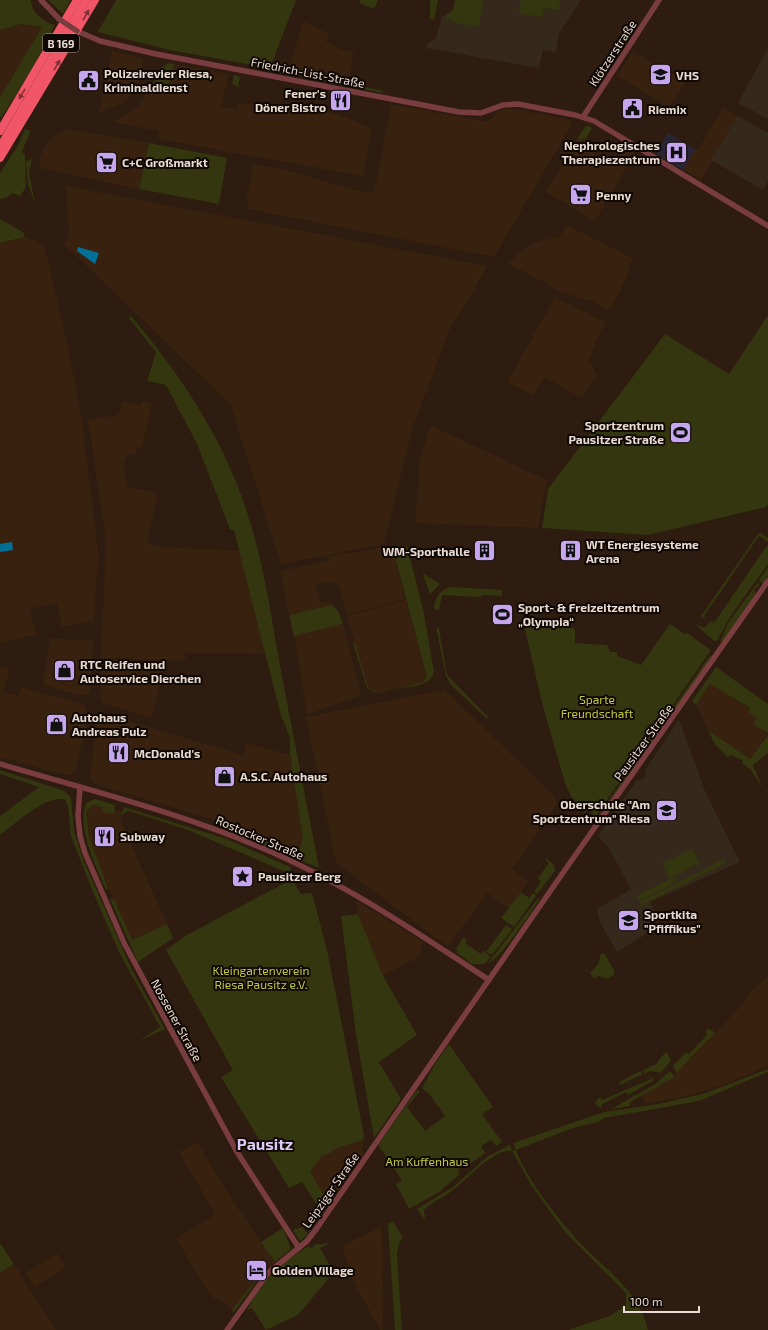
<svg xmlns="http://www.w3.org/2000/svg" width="768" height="1330" viewBox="0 0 768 1330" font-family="'Exo 2',sans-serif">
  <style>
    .built { fill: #38210f }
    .education { fill: #35291b }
    .medical { fill: #292535 }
    .green { fill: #33360e }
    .water { fill: #026f97 }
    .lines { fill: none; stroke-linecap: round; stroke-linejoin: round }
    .minor { stroke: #793c3f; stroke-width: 5.5 }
    .highway { stroke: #f15668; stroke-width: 8 }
    .minor-bridge { stroke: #793c3f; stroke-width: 5.5 }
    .oneway { fill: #802f36 }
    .labels { text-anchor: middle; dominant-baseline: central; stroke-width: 4; stroke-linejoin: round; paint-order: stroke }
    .shield { fill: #100804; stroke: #a79c95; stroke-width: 1 }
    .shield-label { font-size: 11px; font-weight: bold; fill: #e8dbd3 }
    .street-label { font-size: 12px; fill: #e8dbd3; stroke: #100804 }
    .poi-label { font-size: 12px; font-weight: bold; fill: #e8dbd3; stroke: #100804; text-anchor: start }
    .park-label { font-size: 12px; fill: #becb3e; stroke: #100804 }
    .district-label { font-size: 16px; font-weight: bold; fill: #dccbf5; stroke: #100804 }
  </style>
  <rect width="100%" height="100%" fill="#2d1c0f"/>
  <g class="built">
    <polygon points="303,21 330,34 326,42 341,49 354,52 348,86 297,72 292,69 291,63"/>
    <polygon points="21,24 42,27 0,97 0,30"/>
    <polygon points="112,51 142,58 143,71 136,88 129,97 121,104 99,113"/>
    <polygon points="633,51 685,83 669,107 617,76"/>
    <polygon points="174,64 228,74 222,107 236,110 238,103 323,109 372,128 363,176 158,139 159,131 111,122 126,115 141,104 153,84 168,87"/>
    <polygon points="391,104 487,122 499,111 510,109 520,110 571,120 571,126 494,257 248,209 247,195 254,164 295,172 350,189 374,193"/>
    <polygon points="723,107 738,116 701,180 683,170 695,149 698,150"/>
    <polygon points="68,129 149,143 139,189 40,168 39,158 46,145 54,136"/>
    <polygon points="582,138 598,148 594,154 613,165 623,147 635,153 595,221 546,192 577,139 581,141"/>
    <polygon points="66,186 487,266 470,297 451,326 413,427 384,544 281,564 230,404 64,244 69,236"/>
    <polygon points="566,225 634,259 628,269 630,270 612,307 606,309 594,302 563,293 547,286 547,283 540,279 538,280 508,263 519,253 534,243 547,239 560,237"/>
    <polygon points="25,237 44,244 69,351 82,423 96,532 98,556 94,621 62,627 57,603 29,609 37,634 0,643 0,243"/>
    <polygon points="555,297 605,322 588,361 592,364 597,376 582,398 544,377 533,396 507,382"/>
    <polygon points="142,401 152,403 142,448 136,447 136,454 128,454 124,463 127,487 158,493 147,543 160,547 240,551 266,654 185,653 186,660 101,658 106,542 88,420 118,415 122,402 141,405"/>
    <polygon points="430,425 547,480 538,528 415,523 420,460"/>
    <polygon points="392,546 405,599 347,615 339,587 333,581 316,585 320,603 326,601 332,605 289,615 280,571 329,561 328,556"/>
    <polygon points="406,600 427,679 421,683 382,692 373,691 367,685 347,616"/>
    <polygon points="343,624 361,695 307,715 294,636"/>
    <polygon points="50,638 93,641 90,693 88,695 79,695 43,685"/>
    <polygon points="101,664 141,664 164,670 151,718 102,703 100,696"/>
    <polygon points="0,666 10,669 3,692 18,696 21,687 85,705 88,715 76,770 72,775 65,775 0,757"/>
    <polygon points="710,684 751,709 757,718 754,724 768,733 750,759 708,730 696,705"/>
    <polygon points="445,690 555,796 557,804 512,869 528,881 510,909 487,893 448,947 336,863 306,717"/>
    <polygon points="106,714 243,755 247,743 290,755 303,839 299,850 221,822 96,784 91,779 90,772 98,720 101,716"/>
    <polygon points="92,805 122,811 120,819 167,924 132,940 98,864 89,837 86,811"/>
    <polygon points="355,900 423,942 419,957 383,976 358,914"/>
    <polygon points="768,976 768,1066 721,1086 674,1099 645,1103 642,1095 675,1077 674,1075 715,1033 746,1000 750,992"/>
    <polygon points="363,1140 363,1156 329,1203 310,1172 322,1156 333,1152 332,1150"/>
    <polygon points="197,1142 233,1201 275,1262 258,1279 234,1312 220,1299 212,1298 176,1239 215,1214 179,1152"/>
    <polygon points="382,1226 383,1330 380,1330 347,1270 349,1266 342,1248 343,1245"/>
    <polygon points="57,1253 66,1267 35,1287 26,1273"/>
    <polygon points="14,1264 47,1316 56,1330 0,1330 0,1273"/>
  </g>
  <g class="education">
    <polygon points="455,0 581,0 559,33 556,52 543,50 539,68 426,48 428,43 436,38 442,17 453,10"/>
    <polygon points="768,48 768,119 738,103"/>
    <polygon points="738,116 768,133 768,181 763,190 711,160"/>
    <polygon points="679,720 705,791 740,862 650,902 658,920 643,936 617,952 600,922 597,909 631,889 609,848 598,836 637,780 644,779 646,775 645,770"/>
  </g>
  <polygon class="medical" points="668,133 695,149 683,170 656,154"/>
  <g class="green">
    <path d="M0 0H31C32 13 43 22 55 25L35 64 2 117H0V97L42 27 21 24 0 30Z"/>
    <polygon points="48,0 71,0 63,14"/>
    <polygon points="116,0 296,0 272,63 263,67 170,50 98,32"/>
    <polygon points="360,0 378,0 374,9 359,3"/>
    <polygon points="430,0 438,0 434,20 430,19"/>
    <polygon points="455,0 483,0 479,27 451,22 451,19 444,18 453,10"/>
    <polygon points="521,0 560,0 559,10 544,8 542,17 519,13"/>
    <polygon points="168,63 174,64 168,87 153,84 162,67"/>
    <polygon points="234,75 240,77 238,87 232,84"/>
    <polygon points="350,84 384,91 381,93 350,86"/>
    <polygon points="588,126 592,128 585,140 582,138 581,141 577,139 585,127"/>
    <polygon points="25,129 31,131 22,151 25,156 26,187 20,196 12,193 6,198 0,199 0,173 17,147"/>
    <polygon points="149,143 227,158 219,204 139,189"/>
    <polygon points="32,158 29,173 35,203 28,185 26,162"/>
    <polygon points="0,219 23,232 25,237 0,243"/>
    <polygon points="768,315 768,504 766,507 648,535 542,528 548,489 665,334 729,374"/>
    <path d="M131 316C175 368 213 423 238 487 260 542 269 602 279 660 292 730 306 799 319 868L220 827 221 822 299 850 303 839 290 755V738L280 712 234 530 230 529 197 444 166 385 147 381 156 352 129 318Z"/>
    <polygon points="761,533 768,538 768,542 759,536 704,616 706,619 701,616 758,534"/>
    <polygon points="768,544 768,564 730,617 717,641 714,641 695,624 705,628 710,621 714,623"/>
    <path d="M392 546H407L424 614 434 672C431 686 409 687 397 689L423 682 427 677Z"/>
    <polygon points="768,567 768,576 763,584 759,580"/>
    <polygon points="424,574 440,584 430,594 423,575"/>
    <polygon points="758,582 760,585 754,590 756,592 753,598 724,641 720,642 728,623"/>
    <path d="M450 587 502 590V596L484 595 480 597 442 595 439 610 434 609C435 598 439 591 450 587Z"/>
    <polygon points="332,605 338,611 343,624 294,636 289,615"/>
    <polygon points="670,624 685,634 687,633 711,650 595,817 588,809 585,813 571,796 565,783 542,703 524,625 573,628 575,630 575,643 607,645 610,652 617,652 617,656 641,665"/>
    <polygon points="436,627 439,628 446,671 448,676 489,718 486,718 451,685 446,676"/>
    <polygon points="355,642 368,687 376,692 390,691 376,693 367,688 353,643"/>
    <polygon points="710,655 712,657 599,818 597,817"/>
    <polygon points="716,667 768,704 768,733 753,724 757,718 748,712 750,708 710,684 696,705 692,701"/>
    <polygon points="708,730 750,759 768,735 768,753 753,765 763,789 751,770 742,763 743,760 730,755 728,758 714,743"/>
    <path d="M0 770 62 790 67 793 71 798 74 831 83 859 131 968 165 1029 139 1041 160 1027 119 952 93 892 71 836 68 806 65 800C48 793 14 825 0 835V816L39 787 0 774Z"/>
    <path d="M95 799 115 805 114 814 103 812V807L93 805 86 811 89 837 108 888 106 890C96 865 77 831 86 803Z"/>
    <polygon points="124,807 227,839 292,868 288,873 188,830 129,811 124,813 120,818"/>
    <polygon points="692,849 699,863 670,878 662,864"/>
    <polygon points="546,858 554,865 555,871 537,894 534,892 541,881 538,878 549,863 545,860"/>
    <polygon points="724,859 726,863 642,905 640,902"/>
    <polygon points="674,877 676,882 640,901 637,896"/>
    <polygon points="292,879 301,894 312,893 327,950 364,1135 363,1140 332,1150 333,1152 322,1156 310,1172 329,1203 324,1210 321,1211 302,1182 289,1188 221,1077 233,1070 166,950 185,936"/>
    <polygon points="521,892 529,898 533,893 536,896 514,927 501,918"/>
    <path d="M538 898 540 899C531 912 501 959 488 963Z"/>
    <polygon points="110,899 114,899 132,940 167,924 173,938 138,962"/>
    <polygon points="358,914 383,976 417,1035 379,1062 401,1099 374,1138 356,1034 341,916"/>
    <polygon points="506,925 511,928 511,931 492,955 486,952"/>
    <polygon points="463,938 467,940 465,943 481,954 483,951 491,957 485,964 472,964 457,953 456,949"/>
    <polygon points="604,953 614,970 614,975 607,979 599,976 594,978 590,973 599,963 600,955"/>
    <polygon points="709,1028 715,1033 676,1073 673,1066 686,1052 689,1054 707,1035 705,1032"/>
    <polygon points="449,1044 493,1107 482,1114 502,1142 496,1146 491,1140 481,1146 485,1153 465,1168 463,1166 458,1169 460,1174 439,1192 409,1209 396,1184 402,1180 378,1145 417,1090 420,1091 407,1107 425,1131 445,1116 430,1095 422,1088 435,1064"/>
    <polygon points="667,1052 671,1061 661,1073 650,1071 644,1074 643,1070 656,1064 662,1056"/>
    <path d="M768 1069V1072L699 1101 604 1118 598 1122 573 1128 516 1150C526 1178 559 1220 580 1243 605 1269 640 1292 648 1330H568L609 1316 626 1306V1293L565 1232 531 1185 512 1151C495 1148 468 1178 456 1188 447 1195 436 1200 427 1207L424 1210 425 1220 417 1209 453 1187 488 1156 510 1145 512 1151 516 1150 513 1143 604 1112 658 1104 706 1093Z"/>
    <polygon points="641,1071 643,1074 620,1085 619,1082"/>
    <polygon points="670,1071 675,1077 630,1102 630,1106 611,1109 654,1085"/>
    <polygon points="650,1076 654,1080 628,1095 626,1092 601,1105 602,1109 595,1104 597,1099 601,1097 602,1100 651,1079 650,1077 647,1077"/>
    <polygon points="393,1221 403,1238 399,1243 397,1254 402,1330 395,1330 388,1224"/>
    <polygon points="302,1227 308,1234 300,1241 293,1230"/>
    <polygon points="283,1228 291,1249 275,1262 261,1242"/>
    <polygon points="0,1243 14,1264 0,1273"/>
    <path d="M330 1243 320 1248 334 1272 298 1315 266 1330 252 1308 247 1310C260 1283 282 1261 309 1246L310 1248 314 1247 313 1245Z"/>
    <polygon points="257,1278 258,1279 234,1312 232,1310"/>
  </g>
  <g class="water">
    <polygon points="78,247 99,253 95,264 77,251"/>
    <polygon points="12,542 13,550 0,552 0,544"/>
  </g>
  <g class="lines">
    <g class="minor">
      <polyline points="41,0 59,19"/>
      <polyline points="77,31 100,41 156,54 459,112 481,113 503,105 518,104 575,115 594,121 768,226"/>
      <polyline points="583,117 659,0"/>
      <path d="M0 764C88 790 178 812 262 848 343 882 416 932 489 980"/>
      <polyline points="80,787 78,816 80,836 85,853 124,943 237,1152 299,1248"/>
      <polyline points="227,1330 268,1273 307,1241 317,1228 567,867 768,581"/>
    </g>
    <g class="highway">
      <polyline points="0,131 77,0"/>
      <polyline points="0,147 86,0"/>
      <polyline points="0,158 95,0"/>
    </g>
    <polyline class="minor-bridge" points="59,19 77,31"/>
  </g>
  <defs><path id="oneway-solid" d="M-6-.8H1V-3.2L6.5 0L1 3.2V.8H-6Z"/></defs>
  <g class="oneway">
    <use href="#oneway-solid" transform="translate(86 15) rotate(-60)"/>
    <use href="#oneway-solid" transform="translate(57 65) rotate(-59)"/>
    <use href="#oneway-solid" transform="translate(22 94) rotate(121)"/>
  </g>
  <defs>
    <symbol id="school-square" viewBox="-11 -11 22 22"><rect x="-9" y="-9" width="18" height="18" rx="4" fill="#c7a6f0" stroke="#100804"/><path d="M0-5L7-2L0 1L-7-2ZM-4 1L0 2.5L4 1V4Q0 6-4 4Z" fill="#111"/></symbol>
    <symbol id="civic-square" viewBox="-11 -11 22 22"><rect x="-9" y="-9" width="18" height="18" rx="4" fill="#c7a6f0" stroke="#100804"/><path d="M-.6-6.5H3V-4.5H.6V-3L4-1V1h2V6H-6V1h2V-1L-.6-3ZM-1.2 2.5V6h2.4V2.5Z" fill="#111"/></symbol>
    <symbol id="restaurant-square" viewBox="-11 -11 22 22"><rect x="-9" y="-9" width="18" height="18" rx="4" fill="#c7a6f0" stroke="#100804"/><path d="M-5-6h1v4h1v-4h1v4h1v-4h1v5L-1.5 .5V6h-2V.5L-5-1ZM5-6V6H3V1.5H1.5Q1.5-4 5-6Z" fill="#111"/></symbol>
    <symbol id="hospital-square" viewBox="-11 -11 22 22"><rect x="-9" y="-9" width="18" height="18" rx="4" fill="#c7a6f0" stroke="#100804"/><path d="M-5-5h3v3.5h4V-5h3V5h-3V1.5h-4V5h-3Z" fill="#111"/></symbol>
    <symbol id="supermarket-square" viewBox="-11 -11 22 22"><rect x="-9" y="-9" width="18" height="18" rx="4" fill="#c7a6f0" stroke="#100804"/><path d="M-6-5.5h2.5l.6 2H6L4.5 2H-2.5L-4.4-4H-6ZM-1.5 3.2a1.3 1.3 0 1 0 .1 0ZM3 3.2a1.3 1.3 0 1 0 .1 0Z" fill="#111"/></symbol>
    <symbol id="stadium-square" viewBox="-11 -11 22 22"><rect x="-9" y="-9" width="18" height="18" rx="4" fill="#c7a6f0" stroke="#100804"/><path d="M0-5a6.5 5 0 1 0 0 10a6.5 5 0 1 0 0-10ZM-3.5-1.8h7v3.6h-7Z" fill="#111"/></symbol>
    <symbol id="building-square" viewBox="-11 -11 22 22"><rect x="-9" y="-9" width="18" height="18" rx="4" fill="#c7a6f0" stroke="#100804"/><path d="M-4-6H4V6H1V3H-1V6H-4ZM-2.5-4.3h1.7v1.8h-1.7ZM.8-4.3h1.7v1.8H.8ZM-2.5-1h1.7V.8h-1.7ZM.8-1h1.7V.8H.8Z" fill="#111"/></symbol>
    <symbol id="shop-square" viewBox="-11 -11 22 22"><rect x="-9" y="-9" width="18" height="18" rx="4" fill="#c7a6f0" stroke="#100804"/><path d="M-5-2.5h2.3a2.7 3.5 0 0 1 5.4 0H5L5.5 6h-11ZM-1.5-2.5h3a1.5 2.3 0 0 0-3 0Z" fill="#111"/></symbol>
    <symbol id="sight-square" viewBox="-11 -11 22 22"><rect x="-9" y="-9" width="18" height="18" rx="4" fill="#c7a6f0" stroke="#100804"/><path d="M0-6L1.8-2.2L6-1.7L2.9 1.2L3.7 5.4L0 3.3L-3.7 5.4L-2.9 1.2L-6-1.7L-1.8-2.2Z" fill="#111"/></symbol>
    <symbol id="hotel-square" viewBox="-11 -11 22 22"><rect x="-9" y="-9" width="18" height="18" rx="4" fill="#c7a6f0" stroke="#100804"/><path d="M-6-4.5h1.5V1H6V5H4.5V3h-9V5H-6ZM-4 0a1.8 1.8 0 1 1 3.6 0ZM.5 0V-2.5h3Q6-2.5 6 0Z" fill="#111"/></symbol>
  </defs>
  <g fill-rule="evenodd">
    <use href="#school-square" x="648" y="62" width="25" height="25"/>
    <use href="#civic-square" x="76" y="68" width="25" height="25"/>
    <use href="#restaurant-square" x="328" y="88" width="25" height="25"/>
    <use href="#civic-square" x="620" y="96" width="25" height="25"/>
    <use href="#hospital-square" x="664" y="140" width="25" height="25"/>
    <use href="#supermarket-square" x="94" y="150" width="25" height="25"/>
    <use href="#supermarket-square" x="568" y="182" width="25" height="25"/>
    <use href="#stadium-square" x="668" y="420" width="25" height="25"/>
    <use href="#building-square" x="472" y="538" width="25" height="25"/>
    <use href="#building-square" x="558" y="538" width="25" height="25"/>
    <use href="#stadium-square" x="490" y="602" width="25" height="25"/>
    <use href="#shop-square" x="52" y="658" width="25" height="25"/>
    <use href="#shop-square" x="44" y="712" width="25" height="25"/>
    <use href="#restaurant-square" x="106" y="740" width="25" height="25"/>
    <use href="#shop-square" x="212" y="764" width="25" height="25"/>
    <use href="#school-square" x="654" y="798" width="25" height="25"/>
    <use href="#restaurant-square" x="92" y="824" width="25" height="25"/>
    <use href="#sight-square" x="230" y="864" width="25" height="25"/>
    <use href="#school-square" x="616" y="908" width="25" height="25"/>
    <use href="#hotel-square" x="244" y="1258" width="25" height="25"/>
  </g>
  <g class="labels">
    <rect class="shield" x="43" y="34" width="36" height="18" rx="3"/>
    <g class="shield-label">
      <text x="61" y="43">B 169</text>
    </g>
    <g class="street-label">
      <text transform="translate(612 53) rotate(-57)">Klötzerstraße</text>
      <text transform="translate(308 72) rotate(11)">Friedrich-List-Straße</text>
      <text transform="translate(643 742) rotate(-54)">Pausitzer Straße</text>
      <text transform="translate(260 837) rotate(23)">Rostocker Straße</text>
      <text transform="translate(177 1020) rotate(61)">Nossener Straße</text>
      <text transform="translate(330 1190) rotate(-55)">Leipziger Straße</text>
    </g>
    <g class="poi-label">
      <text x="104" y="73">Polizeirevier Riesa,<tspan x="104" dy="14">Kriminaldienst</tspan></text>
      <text x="676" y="75">VHS</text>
      <text x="326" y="93" text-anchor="end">Fener's<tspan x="326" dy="14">Döner Bistro</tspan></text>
      <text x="648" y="109">Riemix</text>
      <text x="660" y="145" text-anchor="end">Nephrologisches<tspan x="660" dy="14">Therapiezentrum</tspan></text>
      <text x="122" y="162">C+C Großmarkt</text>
      <text x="596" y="195">Penny</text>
      <text x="664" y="425" text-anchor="end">Sportzentrum<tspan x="664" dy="14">Pausitzer Straße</tspan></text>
      <text x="586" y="544">WT Energiesysteme<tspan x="586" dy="14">Arena</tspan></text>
      <text x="470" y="551" text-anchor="end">WM-Sporthalle</text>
      <text x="518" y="607">Sport- &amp; Freizeitzentrum<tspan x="518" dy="14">„Olympia“</tspan></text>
      <text x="80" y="664">RTC Reifen und<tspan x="80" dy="14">Autoservice Dierchen</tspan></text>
      <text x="72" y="717">Autohaus<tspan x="72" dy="14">Andreas Pulz</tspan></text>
      <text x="134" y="753">McDonald's</text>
      <text x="240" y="776">A.S.C. Autohaus</text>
      <text x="650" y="804" text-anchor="end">Oberschule "Am<tspan x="650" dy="14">Sportzentrum" Riesa</tspan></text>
      <text x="120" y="836">Subway</text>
      <text x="258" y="876">Pausitzer Berg</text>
      <text x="644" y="914">Sportkita<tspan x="644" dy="14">"Pfiffikus"</tspan></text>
      <text x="272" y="1270">Golden Village</text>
    </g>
    <g class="park-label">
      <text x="597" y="699">Sparte<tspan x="597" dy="14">Freundschaft</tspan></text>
      <text x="261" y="970">Kleingartenverein<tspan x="261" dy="14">Riesa Pausitz e.V.</tspan></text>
      <text x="427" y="1161">Am Kuffenhaus</text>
    </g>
    <g class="district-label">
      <text x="265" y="1143">Pausitz</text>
    </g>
  </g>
  <path d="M624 1306v6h75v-6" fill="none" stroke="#e8dbd3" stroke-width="2"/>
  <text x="630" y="1306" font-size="12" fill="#e8dbd3" stroke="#100804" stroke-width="3" paint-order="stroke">100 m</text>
</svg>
